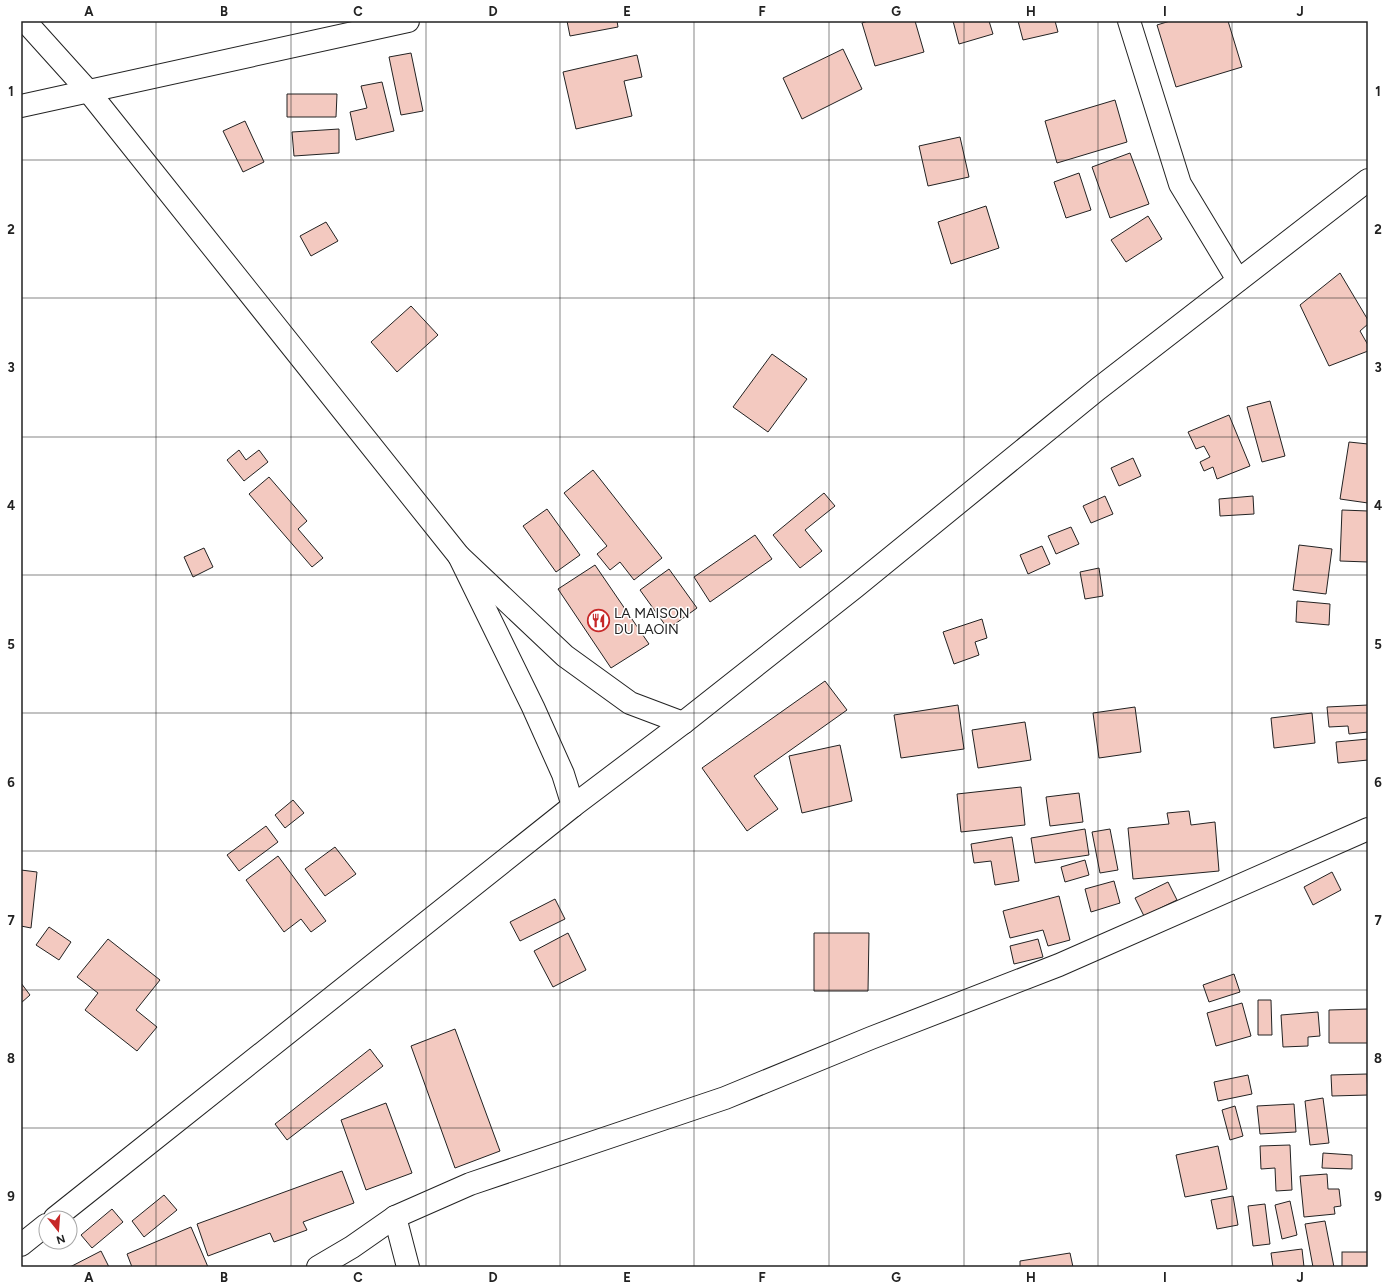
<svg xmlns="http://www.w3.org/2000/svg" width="1389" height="1288" viewBox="0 0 1389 1288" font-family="Figtree,sans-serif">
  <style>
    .building { fill: #f3c9c0; stroke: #222 }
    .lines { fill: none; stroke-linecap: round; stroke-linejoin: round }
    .minor-casing { stroke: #222; stroke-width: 24 }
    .tertiary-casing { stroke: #222; stroke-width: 24 }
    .primary-casing { stroke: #222; stroke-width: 24 }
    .minor { stroke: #fff; stroke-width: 22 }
    .tertiary { stroke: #fff; stroke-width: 22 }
    .primary { stroke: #fff; stroke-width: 22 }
    .grid { fill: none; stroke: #222; stroke-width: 1; stroke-opacity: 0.55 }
    .labels { text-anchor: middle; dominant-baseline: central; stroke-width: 3; stroke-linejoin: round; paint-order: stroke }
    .poi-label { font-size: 14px; fill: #222; stroke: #fff; text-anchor: start }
    .neatline { fill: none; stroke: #222; stroke-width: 1.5 }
    .grid-label { font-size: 13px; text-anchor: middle; font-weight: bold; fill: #222 }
  </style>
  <rect width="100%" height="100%" fill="#fff"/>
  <g class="building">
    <polygon points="567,21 617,21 618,27 570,36"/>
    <polygon points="868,21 915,21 924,52 875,66 862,23"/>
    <polygon points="953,21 989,21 993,34 959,44"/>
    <polygon points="1018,21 1055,21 1058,32 1023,40"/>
    <polygon points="1170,21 1228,21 1242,67 1176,87 1157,25"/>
    <polygon points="843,49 862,89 802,119 783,78"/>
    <polygon points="411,53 423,111 401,115 389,57"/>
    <polygon points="637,55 642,77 624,81 632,116 576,129 563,72"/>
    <polygon points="382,82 394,131 356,140 350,112 367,108 361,86"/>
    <polygon points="287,94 337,94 336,117 287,117"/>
    <polygon points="1115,100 1127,142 1057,163 1045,121"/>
    <polygon points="245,121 264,162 243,172 223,131"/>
    <polygon points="339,129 339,153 294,156 292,132"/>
    <polygon points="960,137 969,177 928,186 919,146"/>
    <polygon points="1130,153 1149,204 1110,218 1092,167"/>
    <polygon points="1079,173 1091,210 1066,218 1054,182"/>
    <polygon points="986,206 999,248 951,264 938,222"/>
    <polygon points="1148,216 1162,239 1126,262 1111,240"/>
    <polygon points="326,222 338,241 311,256 300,236"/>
    <polygon points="1340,273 1368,320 1368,324 1360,331 1368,345 1368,351 1329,366 1300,305"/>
    <polygon points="411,306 438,335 397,372 371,342"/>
    <polygon points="772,354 807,379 768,432 733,407"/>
    <polygon points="1270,401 1285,456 1262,462 1247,407"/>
    <polygon points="1229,415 1250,466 1217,479 1213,467 1204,471 1200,462 1210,457 1204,446 1196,449 1188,432"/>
    <polygon points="1349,442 1368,444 1368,503 1340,499"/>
    <polygon points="239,450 246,460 259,450 268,462 244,481 227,460"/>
    <polygon points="1133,458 1141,476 1119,486 1111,468"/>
    <polygon points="593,470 662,558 634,580 620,562 610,570 597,554 607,546 564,493"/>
    <polygon points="269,477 307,521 298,529 323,558 312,567 249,494"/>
    <polygon points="824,493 835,506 805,530 822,551 800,568 773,535"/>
    <polygon points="1105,496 1113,514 1091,523 1083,506"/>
    <polygon points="1253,496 1254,514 1220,516 1219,499"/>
    <polygon points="547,509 580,555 556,572 523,526"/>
    <polygon points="1342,510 1368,511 1368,562 1340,561"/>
    <polygon points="1071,527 1079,544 1056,554 1048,536"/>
    <polygon points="755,535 772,559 710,602 694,577"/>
    <polygon points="1299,545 1332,549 1326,594 1293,590"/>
    <polygon points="1042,546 1050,564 1028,574 1020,555"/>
    <polygon points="204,548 213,567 193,577 184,557"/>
    <polygon points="595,565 649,644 611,668 558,589"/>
    <polygon points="1099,568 1103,596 1085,599 1080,572"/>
    <polygon points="669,569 697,608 668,629 640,590"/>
    <polygon points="1297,601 1330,604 1329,625 1296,622"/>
    <polygon points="982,619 987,638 975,642 979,655 954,664 943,632"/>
    <polygon points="825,681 847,710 754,776 778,809 747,831 702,768"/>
    <polygon points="958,705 964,749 901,758 894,715"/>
    <polygon points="1368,705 1368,732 1349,734 1348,726 1329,727 1327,707"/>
    <polygon points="1135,707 1141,752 1099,758 1093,713"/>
    <polygon points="1312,713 1315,743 1274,748 1271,718"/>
    <polygon points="1025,722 1031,760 978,768 972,730"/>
    <polygon points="1368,739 1368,760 1338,763 1336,742"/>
    <polygon points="840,745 852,801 802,813 789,756"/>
    <polygon points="1021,787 1025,825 961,832 957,794"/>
    <polygon points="1079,793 1083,822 1050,826 1046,797"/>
    <polygon points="293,800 304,813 285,828 275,815"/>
    <polygon points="1189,811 1191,825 1215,822 1219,871 1133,879 1128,828 1169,824 1167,813"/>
    <polygon points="266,826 278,842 239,871 227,855"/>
    <polygon points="1085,829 1089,855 1035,863 1031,838"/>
    <polygon points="1110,829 1118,870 1100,873 1092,832"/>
    <polygon points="1012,837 1019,881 995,885 991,861 974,863 971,844"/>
    <polygon points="335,847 356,874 325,896 305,869"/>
    <polygon points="278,856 326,921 311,932 301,919 284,932 246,880"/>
    <polygon points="1085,860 1089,875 1065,882 1061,867"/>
    <polygon points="21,870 37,872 31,928 21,926"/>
    <polygon points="1332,872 1341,890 1313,905 1304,887"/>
    <polygon points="1114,881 1120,903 1091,912 1085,889"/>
    <polygon points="1168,882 1177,900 1144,916 1135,898"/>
    <polygon points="1059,896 1070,940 1048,946 1043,930 1010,938 1003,911"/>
    <polygon points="555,899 565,919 520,941 510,922"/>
    <polygon points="49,927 71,942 59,960 36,945"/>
    <polygon points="568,933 586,970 553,987 534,951"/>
    <polygon points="814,933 869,933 868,991 814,991"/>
    <polygon points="108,939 160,980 136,1010 157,1027 137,1051 85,1010 98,993 77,977"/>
    <polygon points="1038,939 1043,957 1014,964 1010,946"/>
    <polygon points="1234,974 1240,992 1209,1002 1203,985"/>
    <polygon points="21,983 30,995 21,1003"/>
    <polygon points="1258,1000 1271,1000 1272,1035 1258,1035"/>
    <polygon points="1242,1003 1251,1036 1216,1046 1207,1013"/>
    <polygon points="1368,1009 1368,1043 1329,1043 1329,1010"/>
    <polygon points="1318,1012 1320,1036 1308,1037 1308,1046 1283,1047 1281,1015"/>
    <polygon points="455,1029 500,1151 455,1168 411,1046"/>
    <polygon points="370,1049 383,1066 287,1140 275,1124"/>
    <polygon points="1367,1074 1368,1095 1332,1096 1331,1075"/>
    <polygon points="1248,1075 1252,1094 1218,1101 1214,1082"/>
    <polygon points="1323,1098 1329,1143 1310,1145 1305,1101"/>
    <polygon points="386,1103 412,1173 366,1190 341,1120"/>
    <polygon points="1294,1104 1296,1132 1260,1134 1257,1106"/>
    <polygon points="1235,1106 1243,1136 1230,1140 1222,1110"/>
    <polygon points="1290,1145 1292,1190 1276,1191 1275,1168 1261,1169 1260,1146"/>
    <polygon points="1218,1146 1227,1189 1185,1197 1176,1155"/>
    <polygon points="1323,1153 1352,1155 1352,1169 1322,1168"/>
    <polygon points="342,1171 354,1203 303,1222 307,1230 274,1242 270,1233 208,1256 197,1224"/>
    <polygon points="1327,1174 1328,1189 1339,1189 1341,1206 1334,1207 1335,1214 1304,1217 1300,1176"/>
    <polygon points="164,1195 177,1210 144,1237 132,1221"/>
    <polygon points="1233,1196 1238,1225 1217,1229 1211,1200"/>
    <polygon points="1290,1201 1297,1235 1282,1239 1275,1205"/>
    <polygon points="1265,1204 1270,1244 1253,1246 1248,1206"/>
    <polygon points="112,1209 123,1222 92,1248 81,1235"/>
    <polygon points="1325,1221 1334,1267 1313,1267 1305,1224"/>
    <polygon points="191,1227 208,1267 132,1267 127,1254"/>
    <polygon points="1302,1249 1304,1267 1273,1267 1271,1253"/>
    <polygon points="101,1251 109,1267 70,1267"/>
    <rect x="1342" y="1252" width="26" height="15"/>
    <polygon points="1070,1253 1073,1267 1020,1267 1020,1261"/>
  </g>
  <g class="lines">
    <defs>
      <g id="minor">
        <polyline points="1129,21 1180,184 1238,280"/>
        <polyline points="21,106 408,21"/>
        <polyline points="395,1217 408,1267"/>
        <polyline points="318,1267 352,1247 395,1217 470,1184 725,1098 871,1038 1059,965 1368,829"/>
      </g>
      <g id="tertiary">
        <polyline points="55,1218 573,806"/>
        <polyline points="21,1245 46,1225"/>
      </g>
      <g id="primary">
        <polyline points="25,21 89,92 459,556 565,656 630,703 683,723"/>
        <polyline points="459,556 533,707 563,774 573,806 683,723 855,587 1098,389 1368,180"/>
      </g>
    </defs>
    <use href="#minor" class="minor-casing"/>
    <use href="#tertiary" class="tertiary-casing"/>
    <use href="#primary" class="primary-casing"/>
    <use href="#minor" class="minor"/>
    <use href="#tertiary" class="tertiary"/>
    <use href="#primary" class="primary"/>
  </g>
  <path class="grid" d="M156 21V1267M291 21V1267M426 21V1267M560 21V1267M694 21V1267M829 21V1267M964 21V1267M1098 21V1267M1232 21V1267M21 160H1368M21 298H1368M21 437H1368M21 575H1368M21 713H1368M21 851H1368M21 990H1368M21 1128H1368"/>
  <defs>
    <symbol id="restaurant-ring" viewBox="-11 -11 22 22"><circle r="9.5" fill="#fff" stroke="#c62828" stroke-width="1.5"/><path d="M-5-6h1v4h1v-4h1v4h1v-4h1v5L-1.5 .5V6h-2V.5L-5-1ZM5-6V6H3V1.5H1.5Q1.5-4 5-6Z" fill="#c62828"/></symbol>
  </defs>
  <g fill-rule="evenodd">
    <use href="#restaurant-ring" x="586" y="608" width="25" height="25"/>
  </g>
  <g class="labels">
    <g class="poi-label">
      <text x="614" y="613">LA MAISON<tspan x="614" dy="16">DU LAOIN</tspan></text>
    </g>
  </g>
  <rect width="1389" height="1288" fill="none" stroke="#ffffff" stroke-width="44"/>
  <g transform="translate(58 1230) rotate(163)"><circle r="19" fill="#ffffff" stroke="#a7a7a7"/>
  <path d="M0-3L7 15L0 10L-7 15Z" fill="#c62828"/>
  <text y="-6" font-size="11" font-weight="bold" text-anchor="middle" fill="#222222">N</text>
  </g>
  <rect x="22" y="22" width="1345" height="1244" class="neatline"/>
  <g class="grid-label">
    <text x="89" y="16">A</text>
    <text x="224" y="16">B</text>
    <text x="358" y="16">C</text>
    <text x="493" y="16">D</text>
    <text x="627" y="16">E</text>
    <text x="762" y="16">F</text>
    <text x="896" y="16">G</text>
    <text x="1031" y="16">H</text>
    <text x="1165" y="16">I</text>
    <text x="1300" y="16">J</text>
    <text x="11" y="96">1</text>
    <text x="1378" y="96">1</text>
    <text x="11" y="234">2</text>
    <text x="1378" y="234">2</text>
    <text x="11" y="372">3</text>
    <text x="1378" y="372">3</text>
    <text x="11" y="510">4</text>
    <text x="1378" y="510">4</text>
    <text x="11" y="649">5</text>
    <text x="1378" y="649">5</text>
    <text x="11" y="787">6</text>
    <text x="1378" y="787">6</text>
    <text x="11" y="925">7</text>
    <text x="1378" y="925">7</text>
    <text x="11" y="1063">8</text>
    <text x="1378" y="1063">8</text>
    <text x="11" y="1201">9</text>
    <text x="1378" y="1201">9</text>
    <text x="89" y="1282">A</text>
    <text x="224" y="1282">B</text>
    <text x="358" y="1282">C</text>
    <text x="493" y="1282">D</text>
    <text x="627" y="1282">E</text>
    <text x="762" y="1282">F</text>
    <text x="896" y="1282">G</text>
    <text x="1031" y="1282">H</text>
    <text x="1165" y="1282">I</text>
    <text x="1300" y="1282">J</text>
  </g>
</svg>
